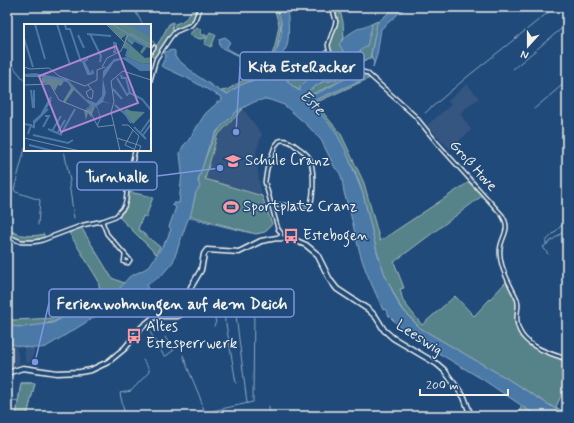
<svg xmlns="http://www.w3.org/2000/svg" width="574" height="423" viewBox="0 0 574 423" font-family="Mynerve,sans-serif">
  <style>
    .built { fill: #365680 }
    .green { fill: #56828a; stroke: #a5bab9 }
    .water { fill: #4c79a7; stroke: #8fa9c1 }
    .lines { fill: none; stroke-linecap: round; stroke-linejoin: round }
    .stream { stroke: #8fa9c1; stroke-width: 1 }
    .street-casing { stroke: #f4f1e8; stroke-width: 5.5 }
    .secondary-casing { stroke: #f4f1e8; stroke-width: 7 }
    .street { stroke: #1f4a7a; stroke-width: 2.5 }
    .secondary { stroke: #1f4a7a; stroke-width: 4 }
    .labels { text-anchor: middle; dominant-baseline: central; stroke-width: 3; stroke-linejoin: round; paint-order: stroke }
    .poi-label { font-size: 15px; fill: #f4f1e8; stroke: #1f4a7a; text-anchor: start }
    .street-label { font-size: 15px; fill: #f4f1e8; stroke: #1f4a7a }
    .water-label { font-size: 16px; font-style: italic; fill: #dbdfde; stroke: #1f4a7a }
    .inset-river { fill: none; stroke: #4c79a7; stroke-width: 2 }
    .inset-road { fill: none; stroke: #748da6; stroke-width: 1 }
    .view { fill: #b185d1; fill-opacity: 0.15; stroke: #b185d1; stroke-width: 2 }
    .inset-edge { fill: none; stroke: #f4f1e8; stroke-width: 2 }
    .leader { fill: none; stroke: #7e97df; stroke-width: 1.5 }
    .callout-dot { fill: #7e97df; stroke: #1f4a7a; stroke-width: 1.5 }
    .callout { fill: #1f4a7a; stroke: #7e97df; stroke-width: 1.5 }
    .callout-label { font-size: 16px; text-anchor: middle; font-weight: bold; fill: #f4f1e8 }
  </style>
  <rect width="100%" height="100%" fill="#1f4a7a"/>
  <filter id="ink" filterUnits="userSpaceOnUse"><feTurbulence type="fractalNoise" baseFrequency=".025" numOctaves="2"/><feDisplacementMap in="SourceGraphic" scale="8" xChannelSelector="R" yChannelSelector="G"/><feConvolveMatrix kernelMatrix="1 2 1 2 8 2 1 2 1" color-interpolation-filters="sRGB"/></filter>
  <g filter="url(#ink)">
    <g class="built">
      <polygon points="467,84 479,98 460,113 471,130 450,149 427,125 451,105 448,101"/>
      <polygon points="243,109 262,134 256,152 259,181 262,196 205,179 217,136"/>
      <polygon points="7,341 9,342 10,344 16,345 20,364 7,368"/>
      <polygon points="24,346 35,348 31,363 25,362"/>
    </g>
    <g class="green">
      <path d="M193 7H199C195 20 189 24 177 30L175 29V24C185 21 189 17 193 7Z"/>
      <path d="M274 7H275L281 16V25L273 74 277 78V80C258 77 243 81 228 94L223 93 221 91 227 90 255 73 266 76 271 75 268 66 275 46 279 25Z"/>
      <polygon points="334,7 339,7 343,22 344,38 341,41 352,59 356,54 372,26 371,24 378,21 370,58 363,61 360,69 344,69 335,58 330,48 331,39 338,22"/>
      <polygon points="173,22 172,33 155,58 150,55 161,39 169,24"/>
      <polygon points="196,27 201,29 201,35 206,35 206,38 200,39 189,35"/>
      <polygon points="210,32 216,35 211,47 204,44"/>
      <path d="M326 49 332 60 346 73H362L370 78 315 103 341 134 364 183 380 241 469 182 482 196 394 262 404 288 400 289 403 301 422 325 455 296 474 316 506 282C510 289 515 297 517 304 518 311 513 318 516 326 522 348 548 355 567 362V383L556 407 567 414V416L506 378 420 328 400 306 385 275 377 252 363 194 355 171 311 103 313 101 363 79 354 75 308 96 306 93 308 91 324 81H330L338 74 332 69 330 63 327 67 326 71 300 91 290 84 287 79C306 71 315 67 326 49Z"/>
      <path d="M242 108 243 109 217 136 205 179 262 196 272 224 265 232 256 234 190 216 196 192C199 187 198 180 200 174 209 148 216 122 242 108Z"/>
      <polygon points="129,192 153,197 146,217 143,216 138,229 160,247 156,254 119,217 125,210"/>
      <path d="M7 225V228C18 237 32 237 44 234V238C31 241 18 242 7 233Z"/>
      <path d="M81 227 112 278 124 283C115 296 110 293 98 298 87 302 78 310 68 315 49 326 28 328 7 326V319L15 320 53 318 100 292 98 280 68 231Z"/>
      <polygon points="21,383 35,383 27,416 16,416"/>
      <polygon points="522,406 532,413 530,416 513,416 518,413"/>
    </g>
    <g class="water">
      <path d="M275 7H285L287 12C289 19 289 39 287 46 285 51 280 56 280 61 278 71 290 87 300 91V87L315 72 326 71 327 67 322 63 325 59C331 64 333 69 338 74L337 79 330 81H324L308 91 306 93 307 95C326 94 342 75 361 75L364 79 313 101 311 103 334 129 345 149 363 194 377 252 385 275 400 307 420 328 506 378 567 416H537L482 379 423 344 402 329 389 316 385 309 383 310C375 291 365 272 360 253 354 234 352 214 345 196 342 187 344 174 335 168L321 140 307 125 284 105 270 100 265 99 254 102 237 111 217 131 209 146 198 181 200 187 196 192 190 218 188 219 173 262 161 276 147 285 148 293 142 296 137 291 120 296 116 298 98 315 46 347C34 350 21 346 10 344L9 342 7 341V326L23 327 53 323 98 298 109 296 118 290 129 277 145 269 150 265 167 239 171 229 169 227 176 207 172 205 174 203H179L182 172 180 153 183 146 188 141 205 114 217 103V101L220 102 222 99 221 97 187 78 161 66 166 56 164 52 172 50 175 51V57L196 75 223 93 228 94C244 81 257 77 277 80V78C274 75 272 72 271 67 270 61 274 55 277 49 283 34 284 21 275 7Z"/>
      <polygon points="395,7 406,7 381,29 377,55 373,67 374,61 372,60 371,55 377,23"/>
      <path d="M371 24 372 26 367 46 353 56 352 59 347 58 339 44C346 34 359 27 371 24Z"/>
      <polygon points="225,37 229,40 230,42 227,47 228,49 256,64 220,47 219,39"/>
    </g>
    <g class="lines">
      <g class="stream">
        <polyline points="133,7 143,25"/>
        <polyline points="150,37 155,44"/>
        <polyline points="7,59 25,81"/>
        <polyline points="513,69 567,24"/>
        <polyline points="534,109 567,81"/>
        <polyline points="425,113 467,77 555,7"/>
        <polyline points="25,148 14,190 16,192 40,200 38,225"/>
        <polyline points="64,150 70,181 69,183 74,218"/>
        <polyline points="190,218 251,233"/>
        <polyline points="546,244 546,241 567,220"/>
        <polyline points="548,254 543,247 567,229"/>
        <polyline points="224,306 225,322"/>
        <polyline points="226,324 236,383"/>
        <polyline points="214,326 216,322 212,309 214,305 235,307 247,403"/>
        <polyline points="150,332 164,356 166,356 174,350"/>
        <polyline points="165,337 173,350"/>
        <path d="M183 355C189 374 199 391 204 410"/>
        <polyline points="12,401 18,400"/>
        <polyline points="212,411 253,402 254,308 235,307"/>
        <polyline points="16,416 21,383 35,383 27,416"/>
        <polyline points="125,416 120,393 131,391 149,372 149,369 143,360"/>
        <polyline points="269,416 269,406"/>
        <polyline points="346,416 346,415"/>
      </g>
      <defs>
        <g id="street">
          <path d="M332 7 336 22 328 45C329 54 338 70 348 71 355 72 360 70 367 73L415 116 437 143 502 215C512 230 501 236 500 250 499 267 510 284 517 299 520 306 516 312 517 320 518 345 548 353 567 359"/>
          <polyline points="150,53 154,47"/>
          <polyline points="150,81 156,59 170,38 175,32 191,25 195,20 200,7"/>
          <path d="M272 206 279 205 306 207 310 205C314 196 315 165 308 156 304 151 298 148 293 144 288 141 284 139 279 141L275 146 267 169 265 182 278 229 281 233V238"/>
          <polyline points="102,221 107,234 130,260 128,263 124,262 125,254"/>
          <polyline points="7,236 21,242 33,242 40,241 83,225 102,221 116,216 124,207 126,201 128,182 135,150"/>
        </g>
        <polyline id="secondary" points="7,373 23,368 57,373 80,372 91,370 108,362 125,348 142,327 153,318 158,316 177,316 185,312 187,307 191,287 201,270 204,254 207,250 239,252 261,241 277,238 292,239 306,245 317,254 330,280 337,289 369,310 376,317 384,330 393,338 437,364 444,370 464,397 471,416"/>
      </defs>
      <use href="#street" class="street-casing"/>
      <use href="#secondary" class="secondary-casing"/>
      <use href="#street" class="street"/>
      <use href="#secondary" class="secondary"/>
    </g>
  </g>
  <defs>
    <symbol id="school-bare" viewBox="-9 -9 18 18"><path d="M0-5L7-2L0 1L-7-2ZM-4 1L0 2.5L4 1V4Q0 6-4 4Z" fill="#ff9aa2" stroke="#1f4a7a" stroke-width="2.5" paint-order="stroke"/></symbol>
    <symbol id="stadium-bare" viewBox="-9 -9 18 18"><path d="M0-5a6.5 5 0 1 0 0 10a6.5 5 0 1 0 0-10ZM-3.5-1.8h7v3.6h-7Z" fill="#ff9aa2" stroke="#1f4a7a" stroke-width="2.5" paint-order="stroke"/></symbol>
    <symbol id="bus-bare" viewBox="-9 -9 18 18"><path d="M-5-6H5V4H4V6H2V4H-2V6H-4V4H-5ZM-3.5-4V0h7V-4ZM-3.5 1.2v1.5H-2V1.2ZM2 1.2v1.5H3.5V1.2Z" fill="#ff9aa2" stroke="#1f4a7a" stroke-width="2.5" paint-order="stroke"/></symbol>
  </defs>
  <g fill-rule="evenodd">
    <use href="#school-bare" x="222" y="150" width="22" height="22"/>
    <use href="#stadium-bare" x="220" y="196" width="22" height="22"/>
    <use href="#bus-bare" x="280" y="225" width="22" height="22"/>
    <use href="#bus-bare" x="123" y="325" width="22" height="22"/>
  </g>
  <g class="labels">
    <g class="poi-label">
      <text x="245" y="161">Schule Cranz</text>
      <text x="243" y="207">Sportplatz Cranz</text>
      <text x="303" y="236">Estebogen</text>
      <text x="146" y="327">Altes<tspan x="146" dy="17">Estesperrwerk</tspan></text>
    </g>
    <g class="street-label">
      <text transform="translate(473 166) rotate(48)">Groß Hove</text>
      <text transform="translate(419 338) rotate(33)">Leeswig</text>
    </g>
    <g class="water-label">
      <text transform="translate(312 103) rotate(44)">Este</text>
    </g>
  </g>
  <g transform="translate(24 24)">
    <rect width="127" height="127" fill="#1f4a7a"/>
    <path d="M83 0H127V25L123 23 118 30 116 28 120 22 111 17 108 21 103 17 104 15 102 17 121 34 127 33V39L118 40 101 32 103 25 99 24 102 11 97 15ZM6 51 14 52 40 56 44 58 67 81 61 87 68 82 66 85V87L69 82 71 83 67 93 74 103 64 89 62 96 60 87 66 81 50 66 41 79 39 77 47 64 44 59 40 57 37 62 34 61 31 67 26 60 18 59V53H0ZM103 85 107 87 121 88 109 100 99 87Z" fill="#56828a"/>
    <path d="M101 0H127V14L111 4ZM103 33 118 40 127 39V47H116L99 35 90 38 79 55 82 69 79 77 89 80 79 78 73 82 77 94 74 102 73 100 76 94 73 84 69 82 66 87 64 86 67 82 61 87 67 81 44 58 14 52H0V50L11 49 43 55 62 75 72 79 78 72 79 47 90 35Z" fill="#4c79a7"/>
    <path class="inset-river" d="M11 0 17 21M33 0 46 41M41 0 42 5H46L57 38M63 10 87 12M66 10 77 32 76 38M54 11 60 24M104 13 121 22M0 14 9 43M17 21 21 35M89 28H91L90 19 93 20M103 32 105 20M64 35 59 38 64 50H66M60 38 66 50 69 49 68 46M97 51 98 54H102L106 69 118 75 127 86M93 54 103 71 105 69M89 65 98 75M7 66 9 84M10 66V84M91 81 102 91 107 99M16 93 27 76M9 98 17 91 27 73M0 100 7 101 4 110M7 102 10 103V99L24 85M19 103 25 92H21M110 103 122 115M24 105 38 111M28 107 37 92M34 108 41 96M117 108 127 94M37 110 51 85M9 111 44 119 49 116M119 111 127 100M5 121 29 127"/>
    <path class="inset-road" d="M82 0 100 18M88 0 127 24M106 9 127 21M0 43 6 45 25 44 35 52 61 62 73 56V46L81 43M78 43 83 34 97 27 104 11M0 61 26 60 35 76 67 89 74 103 90 101M64 61 69 67V69L68 75 64 73 62 68 67 65M98 101H104L115 112 110 127M109 106 101 121 110 125M0 114 56 127M93 114 117 122 115 127M96 127 87 88 90 78 87 57 99 47 127 56"/>
    <path class="view" d="M92 22 114 79 37 108 15 52Z"/>
    <rect width="127" height="127" class="inset-edge"/>
  </g>
  <path class="leader" d="M236 132L240 66M220 168L157 176M35 362L49 303"/>
  <g class="callout-dot">
    <circle cx="236" cy="132" r="4"/>
    <circle cx="220" cy="168" r="4"/>
    <circle cx="35" cy="362" r="4"/>
  </g>
  <g class="callout">
    <rect x="240" y="52" width="124" height="28" rx="4"/>
    <rect x="77" y="162" width="80" height="28" rx="4"/>
    <rect x="49" y="289" width="245" height="28" rx="4"/>
  </g>
  <g class="callout-label">
    <text x="302" y="72">Kita EsteRacker</text>
    <text x="117" y="182">Turnhalle</text>
    <text x="172" y="309">Ferienwohnungen auf dem Deich</text>
  </g>
  <rect width="574" height="423" fill="none" stroke="#1f4a7a" stroke-width="24"/>
  <rect x="12" y="12" width="550" height="399" fill="none" stroke="#f4f1e8" stroke-width="1.5" filter="url(#ink)"/>
  <g transform="translate(528 46) rotate(201)" stroke="#1f4a7a" stroke-width="3" paint-order="stroke">
  <path d="M0-3L7 15L0 10L-7 15Z" fill="#f4f1e8"/>
  <text y="-6" font-size="11" font-weight="bold" text-anchor="middle" fill="#f4f1e8">N</text>
  </g>
  <path d="M420 389v6h88v-6" fill="none" stroke="#f4f1e8" stroke-width="2"/>
  <text x="426" y="389" font-size="12" fill="#f4f1e8" stroke="#1f4a7a" stroke-width="3" paint-order="stroke">200 m</text>
</svg>
